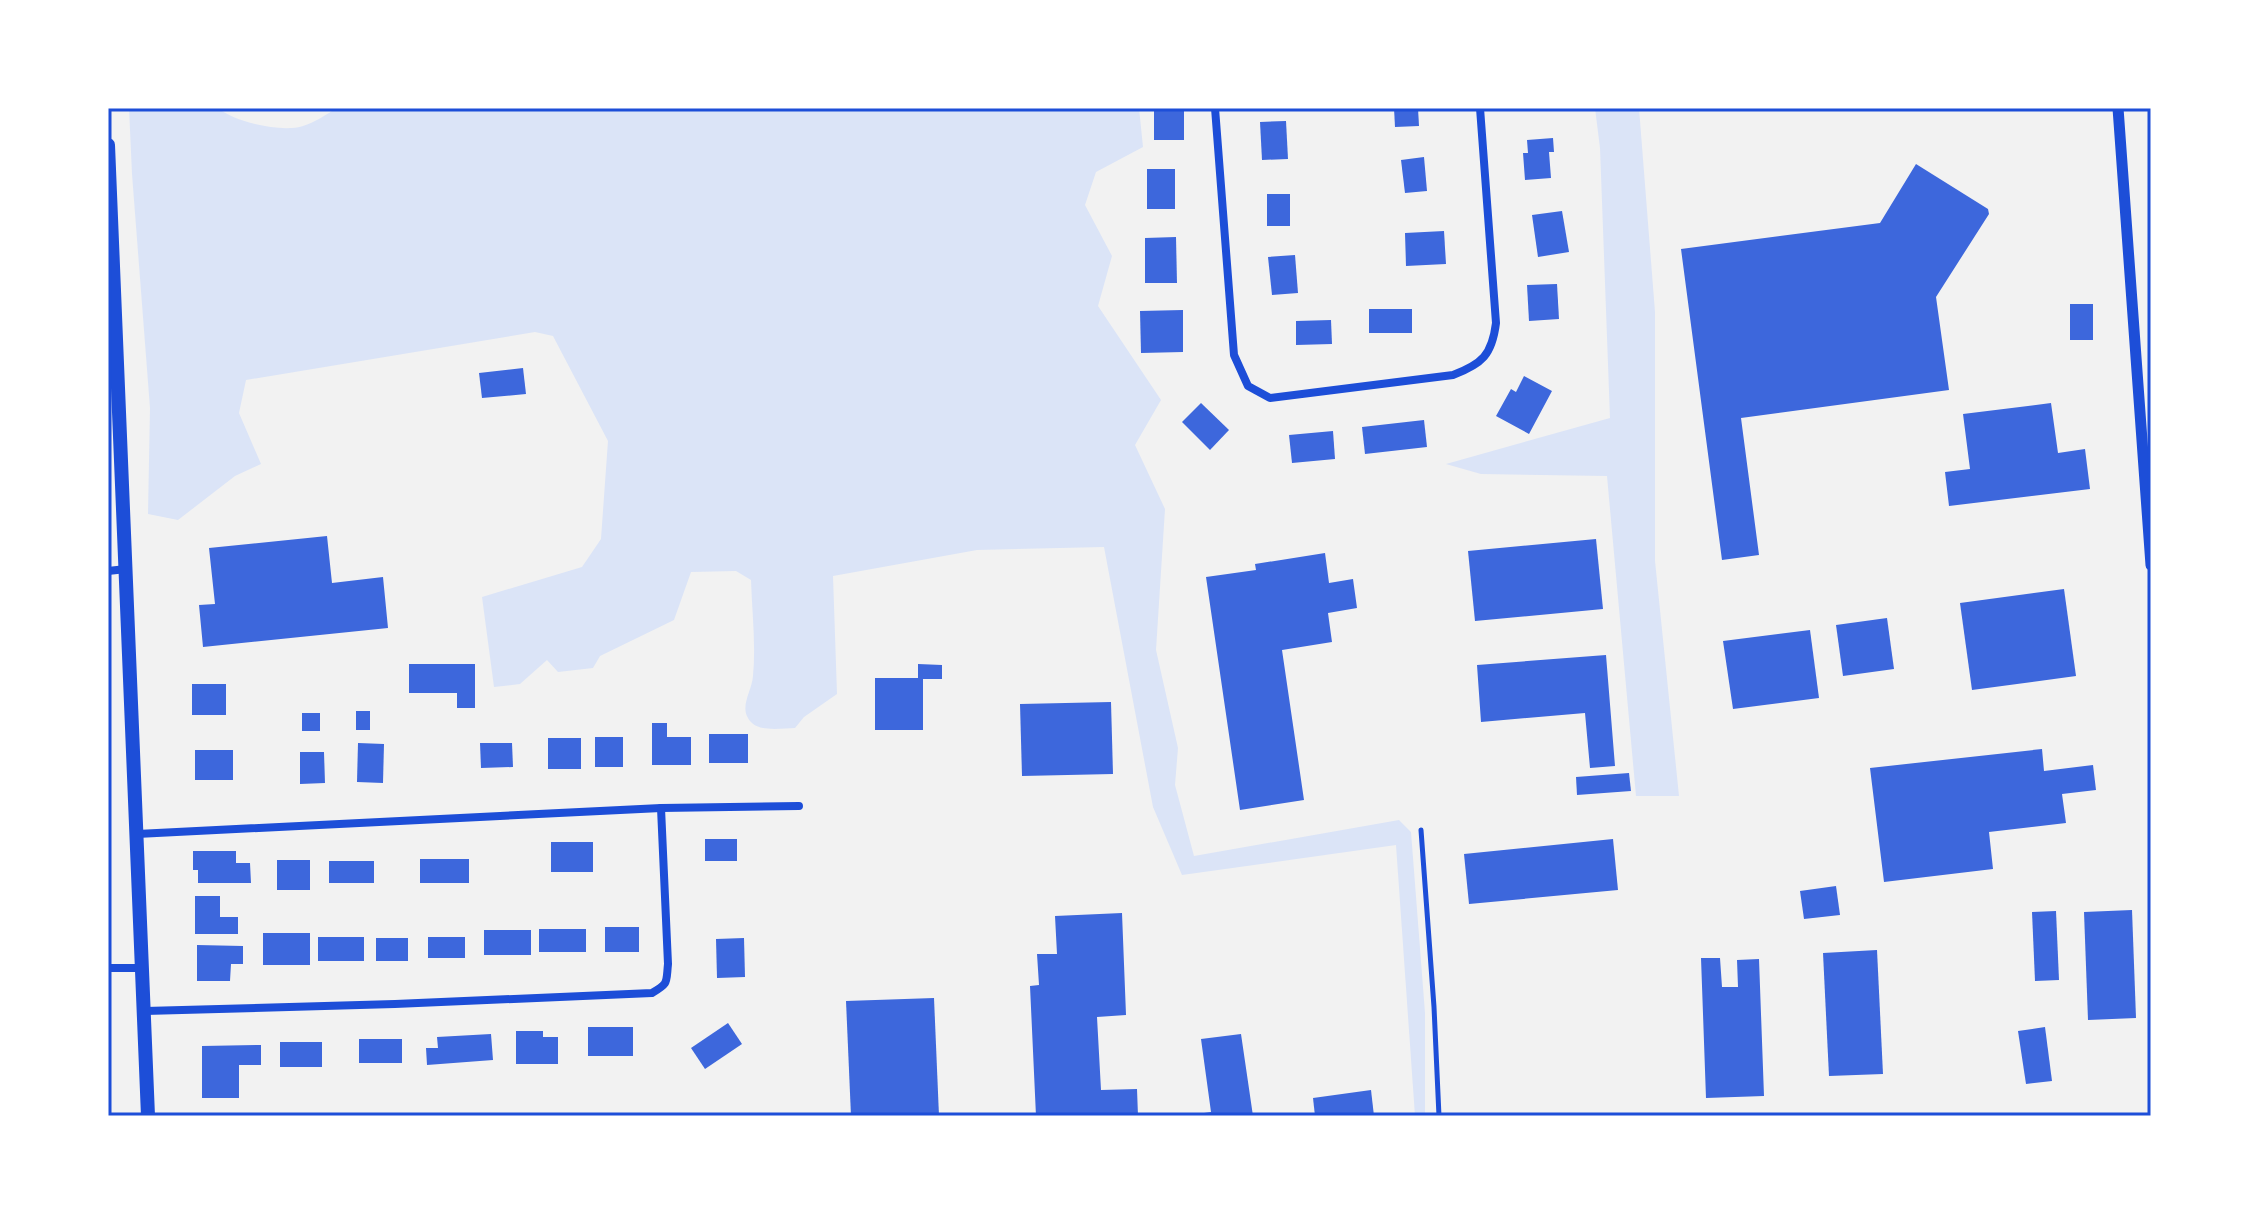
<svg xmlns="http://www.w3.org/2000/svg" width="2259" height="1224" viewBox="0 0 2259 1224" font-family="'Work Sans',sans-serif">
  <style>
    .green { fill: #dbe4f7 }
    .building { fill: #3d67dc }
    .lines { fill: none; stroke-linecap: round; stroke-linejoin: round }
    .service { stroke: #1d4ed8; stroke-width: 5 }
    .minor { stroke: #1d4ed8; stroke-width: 8 }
    .tertiary { stroke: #1d4ed8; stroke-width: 11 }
    .primary { stroke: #1d4ed8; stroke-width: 14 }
    .neatline { fill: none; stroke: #1d4ed8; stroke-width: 3 }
  </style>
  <rect width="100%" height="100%" fill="#f2f2f2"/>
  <g class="green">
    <path d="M129 108H218C234 122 282 133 303 126 314 123 327 114 337 108H1139L1143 147 1096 172 1085 205 1112 256 1098 306 1161 400 1135 445 1165 509 1156 650 1178 748 1175 785 1194 856 1399 820 1411 832 1425 1013V1116H1415L1396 845 1182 875 1153 807 1104 547 977 550 833 576 837 694 804 717 795 728C784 728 761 732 752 723 737 709 752 692 753 676 756 644 752 612 751 580L736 571 691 572 674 620 600 656 593 668 558 672 547 660 520 684 494 687 482 597 582 567 601 539 608 441 553 336 535 332 246 380 239 413 261 464 235 476 178 520 148 514 150 408 132 174Z"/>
    <polygon points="1595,108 1639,108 1655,312 1655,561 1679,796 1636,796 1607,476 1481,474 1446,464 1610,418 1600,148"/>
  </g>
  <g class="building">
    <rect x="1154" y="108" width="30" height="32"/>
    <polygon points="1394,108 1418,108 1419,126 1395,127"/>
    <polygon points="1286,121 1288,159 1262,160 1260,122"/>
    <polygon points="1553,138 1554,152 1549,152 1551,178 1525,180 1523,153 1528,153 1527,140"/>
    <polygon points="1424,157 1427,191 1405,193 1401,160"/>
    <polygon points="1916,164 1988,209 1989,214 1936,297 1949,390 1741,418 1759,555 1722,560 1681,249 1880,223"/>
    <rect x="1147" y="169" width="28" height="40"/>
    <rect x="1267" y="194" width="23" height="32"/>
    <polygon points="1562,211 1569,252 1538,257 1532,215"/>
    <polygon points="1444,231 1446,264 1406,266 1405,233"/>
    <polygon points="1176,237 1177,283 1145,283 1145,238"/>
    <polygon points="1295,255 1298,293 1272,295 1268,257"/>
    <polygon points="1557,284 1559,319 1529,321 1527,285"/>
    <rect x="2070" y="304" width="23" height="36"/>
    <rect x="1369" y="309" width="43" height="24"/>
    <polygon points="1183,310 1183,352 1141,353 1140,311"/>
    <polygon points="1331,320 1332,344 1296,345 1296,321"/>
    <polygon points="523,368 526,394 482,398 479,373"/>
    <polygon points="1524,376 1552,391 1529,434 1496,416 1511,389 1516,392"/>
    <polygon points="1201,403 1229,430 1210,450 1182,422"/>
    <polygon points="2051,403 2058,453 2085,449 2090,489 1949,506 1945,472 1970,469 1963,414"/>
    <polygon points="1424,420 1427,447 1365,454 1362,427"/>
    <polygon points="1333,431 1335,459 1292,463 1289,435"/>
    <polygon points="327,536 332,583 383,577 388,628 203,647 199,605 215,604 209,548"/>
    <polygon points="1596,539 1603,609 1475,621 1468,551"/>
    <polygon points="1325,553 1329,583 1353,579 1357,608 1328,613 1332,642 1282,650 1304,800 1240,810 1206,577 1256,570 1255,564"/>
    <polygon points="2064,589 2076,676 1972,690 1960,603"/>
    <polygon points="1887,618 1894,669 1843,676 1836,625"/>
    <polygon points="1810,630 1819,698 1733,709 1723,641"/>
    <polygon points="1606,655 1615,766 1590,768 1585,713 1481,722 1477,665"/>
    <polygon points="409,664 475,664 475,708 457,708 457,693 409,693"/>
    <polygon points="918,664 942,665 942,679 923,679 923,730 875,730 875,678 918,678"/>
    <rect x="192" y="684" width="34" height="31"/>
    <polygon points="1111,702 1113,774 1022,776 1020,704"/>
    <rect x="356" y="711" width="14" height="19"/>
    <rect x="302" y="713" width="18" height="18"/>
    <polygon points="652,723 667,723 667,737 691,737 691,765 652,765"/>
    <rect x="709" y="734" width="39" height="29"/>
    <rect x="595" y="737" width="28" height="30"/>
    <rect x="548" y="738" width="33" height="31"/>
    <polygon points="358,743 384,744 383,783 357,782"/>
    <polygon points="480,743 512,743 513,767 481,768"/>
    <polygon points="2042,749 2044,771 2093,765 2096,790 2062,794 2066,823 1989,832 1993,869 1884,882 1870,768"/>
    <rect x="195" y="750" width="38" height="30"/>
    <polygon points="300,752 324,752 325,783 300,784"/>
    <polygon points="1629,773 1631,791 1577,795 1576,777"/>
    <rect x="705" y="839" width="32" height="22"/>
    <polygon points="1613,839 1618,890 1469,904 1464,854"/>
    <rect x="551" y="842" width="42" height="30"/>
    <polygon points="193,851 236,851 236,863 250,863 251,883 198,883 198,870 193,870"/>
    <rect x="420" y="859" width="49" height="24"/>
    <rect x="277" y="860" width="33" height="30"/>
    <rect x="329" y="861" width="45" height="22"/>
    <polygon points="1836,886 1840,915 1804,919 1800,891"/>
    <polygon points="195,896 220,896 220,917 238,917 238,934 195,934"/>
    <polygon points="2132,910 2136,1018 2088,1020 2084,912"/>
    <polygon points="2056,911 2059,980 2035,981 2032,912"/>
    <polygon points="1122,913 1126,1015 1097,1017 1101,1090 1137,1089 1138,1116 1036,1116 1030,986 1039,985 1037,954 1057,954 1055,916"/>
    <rect x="605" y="927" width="34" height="25"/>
    <rect x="539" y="929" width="47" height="23"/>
    <rect x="484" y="930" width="47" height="25"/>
    <rect x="263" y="933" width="47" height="32"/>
    <rect x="318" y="937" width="46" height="24"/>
    <rect x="428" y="937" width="37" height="21"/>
    <rect x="376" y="938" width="32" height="23"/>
    <polygon points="744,938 745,977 717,978 716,939"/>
    <polygon points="197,945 243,946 243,964 231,964 230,981 197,981"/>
    <polygon points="1877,950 1883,1074 1829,1076 1823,953"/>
    <polygon points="1701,958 1720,958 1722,987 1738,987 1737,960 1759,959 1764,1096 1706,1098"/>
    <polygon points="934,998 939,1116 851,1116 846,1001"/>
    <polygon points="728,1023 742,1044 705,1069 691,1048"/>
    <rect x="588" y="1027" width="45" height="29"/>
    <polygon points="2045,1027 2052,1081 2026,1084 2018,1031"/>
    <polygon points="516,1031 543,1031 543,1037 558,1037 558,1064 516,1064"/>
    <polygon points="491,1034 493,1060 427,1065 426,1048 438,1048 437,1037"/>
    <polygon points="1241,1034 1253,1116 1197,1116 1197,1114 1211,1112 1201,1039"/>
    <rect x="359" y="1039" width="43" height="24"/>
    <rect x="280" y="1042" width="42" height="25"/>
    <polygon points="261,1045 261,1065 239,1065 239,1098 202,1098 202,1046"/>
    <polygon points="1371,1090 1374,1116 1315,1116 1313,1098"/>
  </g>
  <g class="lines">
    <polyline class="service" points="1421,830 1434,1007 1439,1116"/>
    <g class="minor">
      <path d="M1215 108 1234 355 1248 386 1270 398 1453 375C1482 364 1492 355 1496 323L1480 108"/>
      <polyline points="108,571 126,569"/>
      <polyline points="137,834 661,808 799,806"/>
      <polyline points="108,968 143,968"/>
      <path d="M145 1011 395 1004 652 993C669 983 666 983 668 964L661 808"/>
    </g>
    <polyline class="tertiary" points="2118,108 2151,565"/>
    <polyline class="primary" points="108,145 148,1116"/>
  </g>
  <rect width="2259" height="1224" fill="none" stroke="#ffffff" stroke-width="220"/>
  <rect x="110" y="110" width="2039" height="1004" class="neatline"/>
</svg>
